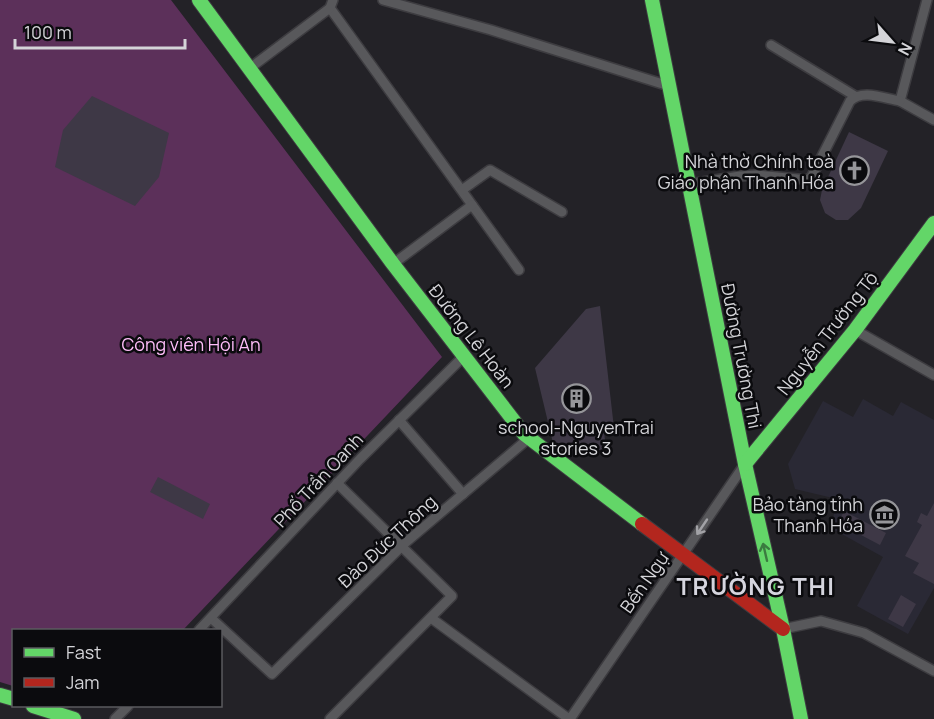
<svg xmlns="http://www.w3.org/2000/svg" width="934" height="719" viewBox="0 0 934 719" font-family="Manrope,sans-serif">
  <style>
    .built { fill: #2a2935 }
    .green { fill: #5c305a }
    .building { fill: #3e3846 }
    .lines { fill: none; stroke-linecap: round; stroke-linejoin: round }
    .street-casing { stroke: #3d3c40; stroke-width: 12 }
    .fast-casing { stroke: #3d3c40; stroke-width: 16 }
    .jam-casing { stroke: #3d3c40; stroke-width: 16 }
    .street { stroke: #58585b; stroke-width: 9 }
    .fast { stroke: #63d668; stroke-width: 14 }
    .jam { stroke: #b3261e; stroke-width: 14 }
    .oneway { stroke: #a2a2a6 }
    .oneway2 { stroke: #3b7b40 }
    .labels { text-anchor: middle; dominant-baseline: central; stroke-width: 5; stroke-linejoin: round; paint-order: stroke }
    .poi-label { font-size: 18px; fill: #d4d4d8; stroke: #0b0b0e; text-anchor: end }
    .street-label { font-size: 18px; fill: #d4d4d8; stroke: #0b0b0e }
    .park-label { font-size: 18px; fill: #febdf9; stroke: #0b0b0e }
    .district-label { font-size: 24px; font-weight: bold; letter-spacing: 1.5px; fill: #d5d5de; stroke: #0b0b0e }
  </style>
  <rect width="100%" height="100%" fill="#232227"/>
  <polygon class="built" points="863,399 893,416 901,402 934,420 934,588 908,634 857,606 883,557 831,528 837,499 795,489 788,464 823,401 853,417"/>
  <polygon class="green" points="0,0 171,0 442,357 183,630 14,630 13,686 0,682"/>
  <g class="building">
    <polygon points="92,96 169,133 159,177 135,206 55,167 63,130"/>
    <polygon points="849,132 888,151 861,208 848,220 836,220 825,213 820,200 822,190"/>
    <polygon points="600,306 614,428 604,432 606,448 579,456 564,443 553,443 535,368 586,309"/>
    <polygon points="158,477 210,504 203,519 150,492"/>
    <polygon points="934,503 934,584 913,573 919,563 905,556 922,525 917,522 921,513 927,516"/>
    <polygon points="844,511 886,533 880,545 838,523"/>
    <polygon points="901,595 916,604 903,627 888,619"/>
  </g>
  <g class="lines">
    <defs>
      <g id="street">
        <polyline points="383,0 491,30 669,86"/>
        <polyline points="927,0 900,101 934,120"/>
        <polyline points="330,8 519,270"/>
        <polyline points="771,45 855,96"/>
        <polyline points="250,68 330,8 333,0"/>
        <path d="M690 184 740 176 757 175 808 180 812 176 850 101C862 89 883 98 900 101"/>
        <polyline points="462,190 490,170 562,212"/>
        <polyline points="393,264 472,205"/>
        <polyline points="855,330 934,375"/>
        <polyline points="399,420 463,494"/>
        <polyline points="211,618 272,674 405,543 529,438"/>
        <polyline points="431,618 569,719"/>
        <polyline points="783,629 821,621 864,633 934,671"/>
        <polyline points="199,630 360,459 464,356"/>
        <polyline points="115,719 128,706"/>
        <polyline points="330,719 452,596 337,483"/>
        <polyline points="570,719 745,464"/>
      </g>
      <g id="fast">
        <polyline points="199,0 393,264 524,434 642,524"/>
        <polyline points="652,0 745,464 783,629 801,719"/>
        <polyline points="745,464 855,330 934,223"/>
        <polyline points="0,695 14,699"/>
        <polyline points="33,706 74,719"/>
      </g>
      <polyline id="jam" points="642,524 783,629"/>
    </defs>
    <use href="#street" class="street-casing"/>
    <use href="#fast" class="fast-casing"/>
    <use href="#jam" class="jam-casing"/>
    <use href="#street" class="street"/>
    <use href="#fast" class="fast"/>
    <use href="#jam" class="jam"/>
  </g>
  <defs><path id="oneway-shaft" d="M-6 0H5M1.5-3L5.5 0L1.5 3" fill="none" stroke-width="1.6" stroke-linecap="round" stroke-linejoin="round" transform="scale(1.5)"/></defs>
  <use class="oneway" href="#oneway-shaft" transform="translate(702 527) rotate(124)"/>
  <use class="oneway2" href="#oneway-shaft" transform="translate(765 552) rotate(-103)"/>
  <defs>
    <symbol id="church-ring" viewBox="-11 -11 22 22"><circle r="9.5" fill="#0b0b0e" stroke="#96969a" stroke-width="1.5"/><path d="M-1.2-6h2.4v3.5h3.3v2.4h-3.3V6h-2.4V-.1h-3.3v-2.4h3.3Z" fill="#96969a"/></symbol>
    <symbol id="building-ring" viewBox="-11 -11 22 22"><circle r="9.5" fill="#0b0b0e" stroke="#96969a" stroke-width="1.5"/><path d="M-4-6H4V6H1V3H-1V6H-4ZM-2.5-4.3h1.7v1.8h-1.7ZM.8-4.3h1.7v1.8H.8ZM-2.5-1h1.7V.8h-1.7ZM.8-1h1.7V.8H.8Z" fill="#96969a"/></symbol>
    <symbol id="museum-ring" viewBox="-11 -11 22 22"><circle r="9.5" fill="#0b0b0e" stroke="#96969a" stroke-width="1.5"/><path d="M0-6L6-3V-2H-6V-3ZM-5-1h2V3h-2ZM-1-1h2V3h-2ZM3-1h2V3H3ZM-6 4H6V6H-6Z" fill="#96969a"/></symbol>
  </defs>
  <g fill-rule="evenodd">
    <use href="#church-ring" x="838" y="154" width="33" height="33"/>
    <use href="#building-ring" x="560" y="382" width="33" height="33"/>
    <use href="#museum-ring" x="868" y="498" width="33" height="33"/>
  </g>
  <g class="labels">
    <g class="poi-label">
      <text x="834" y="161">Nhà thờ Chính toà<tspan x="834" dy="21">Giáo phận Thanh Hóa</tspan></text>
      <text x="576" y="427" text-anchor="middle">school-NguyenTrai<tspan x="576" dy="21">stories 3</tspan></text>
      <text x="863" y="504">Bảo tàng tỉnh<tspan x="863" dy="21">Thanh Hóa</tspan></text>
    </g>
    <g class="street-label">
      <text transform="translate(827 333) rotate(-52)">Nguyễn Trường Tộ</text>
      <text transform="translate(472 336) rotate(52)">Đường Lê Hoàn</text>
      <text transform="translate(742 356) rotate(79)">Đường Trường Thi</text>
      <text transform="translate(318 480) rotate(-47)">Phố Trần Oanh</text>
      <text transform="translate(387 541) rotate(-43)">Đào Đức Thông</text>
      <text transform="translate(644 582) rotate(-55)">Bến Ngự</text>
    </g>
    <g class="park-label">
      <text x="191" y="344">Công viên Hội An</text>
    </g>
    <g class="district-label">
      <text x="756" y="585">TRƯỜNG THI</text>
    </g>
  </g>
  <rect x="12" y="629" width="210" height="78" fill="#0b0b0e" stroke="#5b5b5f" stroke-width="1.5"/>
  <rect x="24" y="648" width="30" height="9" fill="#63d668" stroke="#5b5b5f" stroke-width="1.5"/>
  <text x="66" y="659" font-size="18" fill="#d4d4d8">Fast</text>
  <rect x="24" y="678" width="30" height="9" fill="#b3261e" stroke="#5b5b5f" stroke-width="1.5"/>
  <text x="66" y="689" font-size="18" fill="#d4d4d8">Jam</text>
  <g transform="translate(892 42) rotate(118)" stroke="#0b0b0e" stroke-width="4.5" paint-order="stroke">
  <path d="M0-4.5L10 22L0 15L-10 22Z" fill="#d4d4d8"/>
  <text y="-9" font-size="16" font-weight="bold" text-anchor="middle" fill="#d4d4d8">N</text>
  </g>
  <path d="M15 39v9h170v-9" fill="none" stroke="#d4d4d8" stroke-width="3"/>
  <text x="24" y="39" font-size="18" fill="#d4d4d8" stroke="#0b0b0e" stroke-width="4.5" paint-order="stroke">100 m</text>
</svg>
